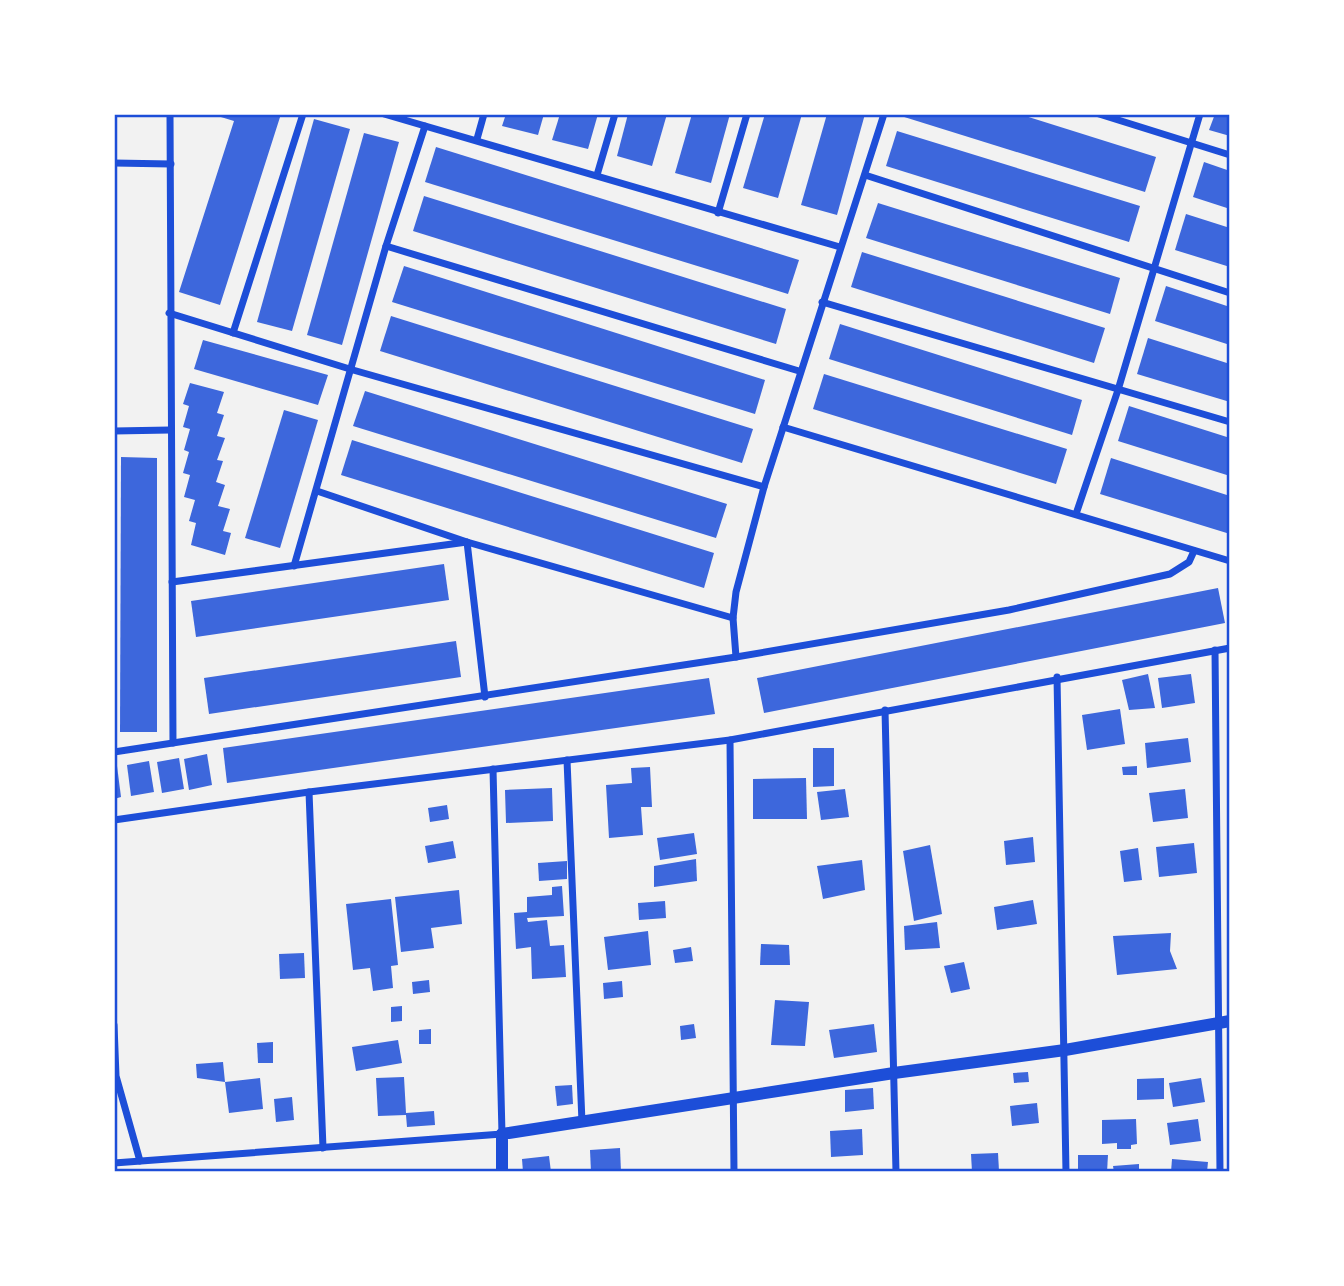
<svg xmlns="http://www.w3.org/2000/svg" width="1344" height="1286" viewBox="0 0 1344 1286" font-family="Mulish,sans-serif">
  <style>
    .building { fill: #3d67dc }
    .lines { fill: none; stroke-linecap: round; stroke-linejoin: round }
    .minor { stroke: #1d4ed8; stroke-width: 7 }
    .tertiary { stroke: #1d4ed8; stroke-width: 12 }
    .neatline { fill: none; stroke: #1d4ed8; stroke-width: 2.5 }
  </style>
  <rect width="100%" height="100%" fill="#f2f2f2"/>
  <g class="building">
    <polygon points="211,114 281,114 220,305 179,292 234,121"/>
    <polygon points="506,114 544,114 538,135 502,126"/>
    <polygon points="560,114 598,114 588,149 552,140"/>
    <polygon points="628,114 667,114 652,166 617,156"/>
    <polygon points="692,114 730,114 711,183 675,173"/>
    <polygon points="765,114 802,114 778,198 743,188"/>
    <polygon points="827,114 865,114 837,215 801,205"/>
    <polygon points="902,114 1019,114 1156,157 1145,192 901,116"/>
    <polygon points="1215,114 1230,114 1230,136 1209,130"/>
    <polygon points="314,119 350,129 292,331 257,322"/>
    <polygon points="897,131 1140,206 1129,242 886,166"/>
    <polygon points="364,133 399,142 342,345 307,335"/>
    <polygon points="436,147 799,260 788,294 425,182"/>
    <polygon points="1204,162 1230,171 1230,209 1193,197"/>
    <polygon points="424,196 786,309 776,344 413,231"/>
    <polygon points="878,203 1120,278 1110,314 866,238"/>
    <polygon points="1186,214 1230,228 1230,267 1175,250"/>
    <polygon points="862,252 1105,328 1094,363 851,287"/>
    <polygon points="404,266 765,380 755,414 392,302"/>
    <polygon points="1166,286 1230,307 1230,345 1155,321"/>
    <polygon points="391,316 753,429 742,463 380,351"/>
    <polygon points="840,324 1082,400 1072,435 829,359"/>
    <polygon points="1148,338 1230,364 1230,402 1137,374"/>
    <polygon points="203,340 328,375 318,405 194,369"/>
    <polygon points="824,374 1067,449 1056,484 813,409"/>
    <polygon points="190,383 224,392 217,413 224,415 217,436 225,438 217,460 223,461 216,482 225,485 218,506 230,509 223,531 231,533 225,555 191,545 196,523 189,521 195,500 184,497 190,475 183,473 189,452 184,450 190,429 183,427 189,406 183,404"/>
    <polygon points="365,391 727,504 716,538 353,426"/>
    <polygon points="1129,406 1230,438 1230,476 1118,441"/>
    <polygon points="284,410 318,420 280,548 245,538"/>
    <polygon points="352,440 714,553 704,588 341,475"/>
    <polygon points="121,457 157,458 157,732 120,732"/>
    <polygon points="1111,458 1230,496 1230,534 1100,494"/>
    <polygon points="444,564 449,600 196,637 191,601"/>
    <polygon points="1218,588 1225,623 764,713 757,678"/>
    <polygon points="456,641 461,677 209,714 204,678"/>
    <polygon points="1148,674 1155,708 1129,710 1122,680"/>
    <polygon points="1191,674 1195,703 1162,708 1158,678"/>
    <polygon points="709,678 715,714 227,783 223,748"/>
    <polygon points="1120,709 1125,744 1087,750 1082,715"/>
    <polygon points="1188,738 1191,762 1147,768 1145,743"/>
    <polygon points="813,748 834,748 834,786 813,787"/>
    <polygon points="207,754 212,785 189,790 184,759"/>
    <polygon points="179,758 184,789 162,793 157,762"/>
    <polygon points="149,761 154,792 131,796 127,765"/>
    <polygon points="114,766 117,766 121,797 114,799"/>
    <polygon points="1137,766 1137,775 1123,775 1122,767"/>
    <polygon points="650,767 652,807 641,807 643,835 609,838 606,785 632,783 631,768"/>
    <polygon points="806,778 807,819 753,819 753,779"/>
    <polygon points="552,788 553,821 506,823 505,790"/>
    <polygon points="845,789 849,817 821,820 817,792"/>
    <polygon points="1185,789 1188,818 1153,822 1149,793"/>
    <polygon points="447,805 449,819 430,822 428,808"/>
    <polygon points="694,833 697,854 660,860 657,838"/>
    <polygon points="1033,837 1035,862 1006,865 1004,841"/>
    <polygon points="453,841 456,858 428,863 425,846"/>
    <polygon points="1194,843 1197,873 1159,877 1156,847"/>
    <polygon points="930,845 942,914 914,921 903,851"/>
    <polygon points="1138,848 1142,880 1124,882 1120,851"/>
    <polygon points="696,859 697,881 654,887 654,866"/>
    <polygon points="862,860 865,890 823,899 817,866"/>
    <polygon points="567,861 567,879 539,881 538,863"/>
    <polygon points="562,886 564,916 527,918 528,922 547,920 550,946 564,945 566,977 532,979 531,947 516,949 514,913 527,912 527,897 552,895 552,887"/>
    <polygon points="459,890 462,924 431,928 434,948 401,952 395,897"/>
    <polygon points="391,899 398,965 391,966 393,988 373,991 370,968 353,970 346,904"/>
    <polygon points="1033,900 1037,924 997,930 994,907"/>
    <polygon points="665,901 666,918 639,920 638,903"/>
    <polygon points="937,922 940,948 905,950 904,926"/>
    <polygon points="648,931 651,965 608,970 604,937"/>
    <polygon points="1171,933 1170,951 1177,969 1117,975 1113,936"/>
    <polygon points="761,944 789,945 790,965 760,965"/>
    <polygon points="691,947 693,961 675,963 673,950"/>
    <polygon points="304,953 305,978 280,979 279,954"/>
    <polygon points="964,962 970,989 951,993 944,966"/>
    <polygon points="429,980 430,992 413,994 412,982"/>
    <polygon points="622,981 623,997 604,999 603,983"/>
    <polygon points="775,1000 809,1002 805,1046 771,1045"/>
    <polygon points="402,1006 402,1021 391,1022 391,1007"/>
    <polygon points="694,1024 696,1038 681,1040 680,1026"/>
    <polygon points="874,1024 877,1052 834,1058 829,1030"/>
    <polygon points="431,1029 431,1044 419,1044 419,1030"/>
    <polygon points="398,1040 402,1063 356,1071 352,1047"/>
    <polygon points="273,1042 273,1063 258,1063 257,1043"/>
    <polygon points="223,1062 225,1082 260,1078 263,1109 229,1113 225,1082 197,1078 196,1064"/>
    <polygon points="1028,1072 1029,1082 1014,1083 1013,1073"/>
    <polygon points="404,1077 406,1113 434,1111 435,1125 407,1127 406,1115 378,1116 376,1078"/>
    <polygon points="1164,1078 1164,1099 1137,1100 1137,1079"/>
    <polygon points="1201,1078 1205,1102 1173,1107 1169,1083"/>
    <polygon points="572,1085 573,1104 557,1106 555,1086"/>
    <polygon points="873,1088 874,1109 845,1112 845,1090"/>
    <polygon points="292,1097 294,1120 276,1122 274,1099"/>
    <polygon points="1037,1103 1039,1123 1012,1126 1010,1106"/>
    <polygon points="1136,1119 1137,1144 1131,1145 1131,1149 1117,1149 1117,1143 1102,1144 1102,1120"/>
    <polygon points="1198,1119 1201,1141 1170,1145 1167,1123"/>
    <polygon points="862,1129 863,1155 831,1157 830,1131"/>
    <polygon points="620,1148 621,1172 591,1172 590,1150"/>
    <polygon points="998,1153 999,1171 972,1172 971,1154"/>
    <polygon points="1078,1155 1108,1155 1107,1172 1078,1172"/>
    <polygon points="549,1156 551,1172 523,1172 522,1159"/>
    <polygon points="1172,1159 1208,1162 1207,1172 1171,1172"/>
    <polygon points="1139,1164 1139,1172 1114,1172 1113,1166"/>
  </g>
  <g class="lines">
    <g class="minor">
      <polyline points="170,114 173,743"/>
      <polyline points="384,114 840,247"/>
      <polyline points="1099,114 1230,155"/>
      <polyline points="477,139 484,114"/>
      <polyline points="114,163 171,164"/>
      <polyline points="597,175 615,114"/>
      <polyline points="865,175 1230,293"/>
      <polyline points="718,213 747,114"/>
      <polyline points="386,246 799,371"/>
      <polyline points="822,302 1230,422"/>
      <polyline points="169,313 353,370 764,487"/>
      <polyline points="233,333 303,114"/>
      <polyline points="783,427 1230,561"/>
      <polyline points="114,431 170,430"/>
      <polyline points="317,491 467,542 733,618"/>
      <polyline points="1076,514 1118,390 1200,114"/>
      <polyline points="294,566 386,246 425,126"/>
      <polyline points="172,582 467,542 485,697"/>
      <polyline points="1215,650 1220,1172"/>
      <polyline points="736,657 733,618 736,592 764,487 884,114"/>
      <polyline points="1057,677 1066,1172"/>
      <polyline points="885,710 896,1172"/>
      <polyline points="730,740 734,1172"/>
      <polyline points="114,752 736,657 1009,610 1170,574 1189,562 1194,551"/>
      <polyline points="567,760 582,1122"/>
      <polyline points="309,792 323,1148"/>
      <polyline points="114,820 309,792 730,740 1230,648"/>
      <polyline points="114,1025 116,1076 140,1161"/>
      <polyline points="114,1163 502,1134 493,769"/>
    </g>
    <polyline class="tertiary" points="502,1172 502,1134 894,1073 1065,1050 1230,1021"/>
  </g>
  <rect width="1344" height="1286" fill="none" stroke="#ffffff" stroke-width="231"/>
  <rect x="116" y="116" width="1112" height="1054" class="neatline"/>
</svg>
